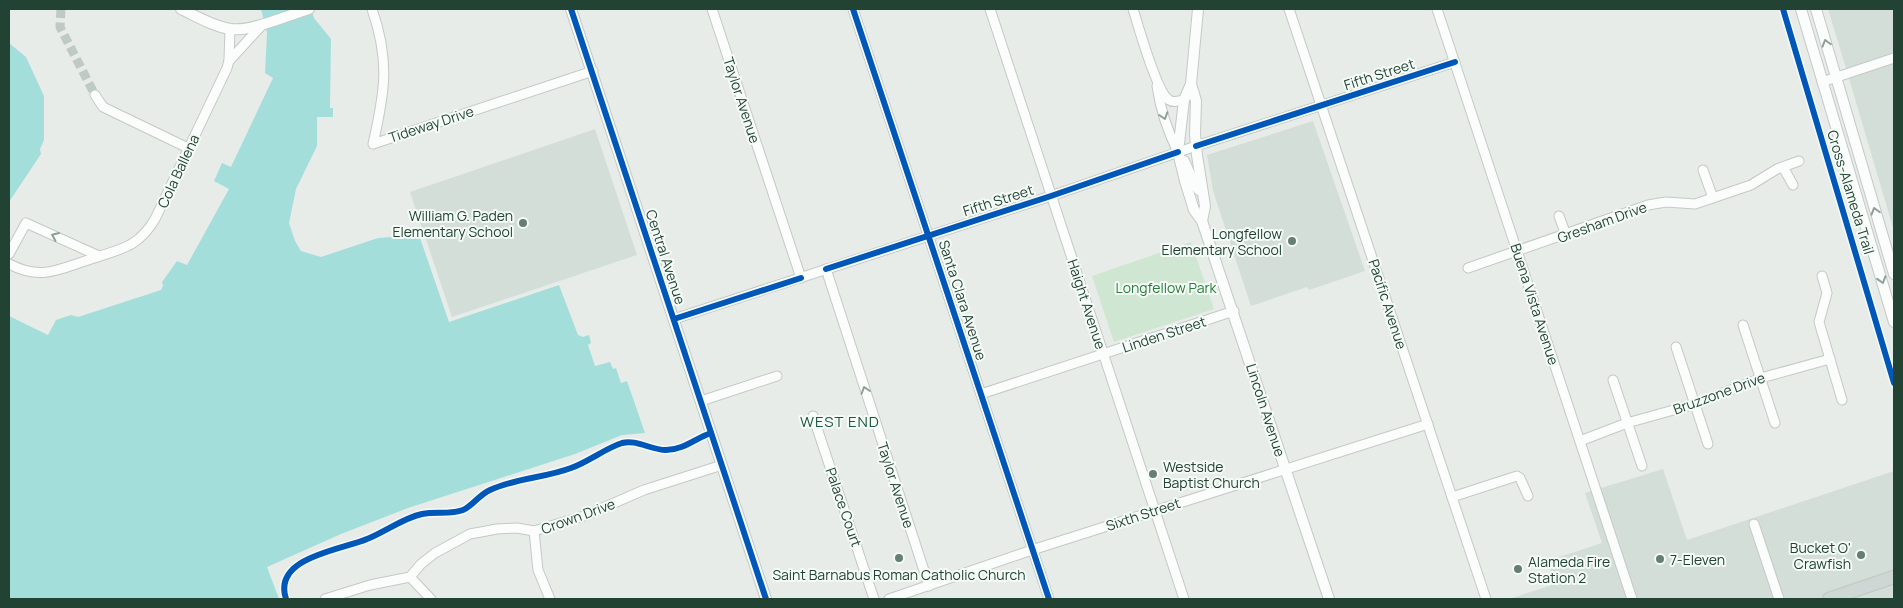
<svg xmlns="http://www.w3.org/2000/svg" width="1903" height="608" viewBox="0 0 1903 608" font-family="Manrope,sans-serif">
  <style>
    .built { fill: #d4ded8 }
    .green { fill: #cfe6d2 }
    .water { fill: #a4dedb }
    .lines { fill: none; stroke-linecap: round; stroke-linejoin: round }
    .minor-tunnel { stroke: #c0cac5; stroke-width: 9; stroke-dasharray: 9 4.5; stroke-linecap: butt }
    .minor-casing { stroke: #c4c9c6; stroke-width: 11 }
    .tertiary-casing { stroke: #c4c9c6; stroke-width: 12 }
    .primary-casing { stroke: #c2cbc6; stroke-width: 15 }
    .minor { stroke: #fbfcfc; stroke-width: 9 }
    .tertiary { stroke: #fbfcfc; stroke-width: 10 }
    .primary { stroke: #ced7d3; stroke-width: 12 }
    .cycleway-casing { stroke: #f5fbf7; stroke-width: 9 }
    .cycleway { stroke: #0057b8; stroke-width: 6 }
    .oneway { stroke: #8e9f98 }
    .poi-dot { fill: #677e73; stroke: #f5fbf7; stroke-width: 2 }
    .labels { text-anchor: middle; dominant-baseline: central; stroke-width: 4; stroke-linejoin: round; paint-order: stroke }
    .street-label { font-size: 14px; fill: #224233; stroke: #f5fbf7 }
    .poi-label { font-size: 14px; fill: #224233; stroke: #f5fbf7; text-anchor: end }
    .park-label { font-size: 14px; fill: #287d39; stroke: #f5fbf7 }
    .neighbourhood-label { font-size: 15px; letter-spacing: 1px; fill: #1b573d; stroke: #f5fbf7 }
  </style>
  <rect width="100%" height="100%" fill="#e7ece9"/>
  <g class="built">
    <polygon points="1828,9 1894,9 1894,231 1845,65"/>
    <polygon points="1313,121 1365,271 1309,290 1307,287 1251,306 1213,191 1207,155"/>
    <polygon points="595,129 637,255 452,317 410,192"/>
    <polygon points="1663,469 1687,540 1894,471 1894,599 1509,599 1555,584 1547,561 1602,543 1585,493"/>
  </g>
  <polygon class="green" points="1191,242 1214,309 1114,342 1092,276"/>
  <g class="water">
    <polygon points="261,9 311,9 314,18 331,39 330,108 333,108 333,117 317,117 317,146 296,189 289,223 295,241 301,251 321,257 378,238 419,235 449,322 559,285 578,335 583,337 589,335 591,343 588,345 595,366 610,362 613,369 616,368 621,383 627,381 645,433 622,435 575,454 408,508 341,534 267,567 279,599 9,599 9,316 48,335 56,320 71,315 78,317 161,290 163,286 162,282 177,261 187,265 229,189 214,181 222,163 231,167 273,78 265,73 267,33"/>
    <polygon points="9,43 26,57 44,96 44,140 40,149 41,154 9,202"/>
  </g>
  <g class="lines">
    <polyline class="minor-tunnel" points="61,9 60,27 95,95"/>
    <defs>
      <g id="minor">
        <path d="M372 9C390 61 385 91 373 144L593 71"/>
        <polyline points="712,9 801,278"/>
        <polyline points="853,9 1049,599"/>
        <polyline points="990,9 1184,599"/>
        <path d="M1133 9C1138 25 1157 93 1169 100 1173 103 1179 101 1184 100"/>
        <polyline points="1289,9 1486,599"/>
        <polyline points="1437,9 1632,599"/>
        <polyline points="230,60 263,24"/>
        <polyline points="1822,82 1894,58"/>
        <path d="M1157 86C1160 108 1168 132 1178 152"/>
        <polyline points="95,95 103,107 188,148"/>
        <polyline points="1783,167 1793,185"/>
        <polyline points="1703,170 1713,198"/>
        <polyline points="1559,216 1566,235"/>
        <polyline points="9,254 26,223 99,256"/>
        <path d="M9 264C42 281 59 269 91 259 120 249 138 248 155 219L227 68 229 60 230 29"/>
        <polyline points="1468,268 1648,205 1666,202 1695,204 1751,185 1777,169 1799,161"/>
        <polyline points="826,269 929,586"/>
        <polyline points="1822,276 1827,293 1819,322 1842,400"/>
        <polyline points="674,319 1051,196 1196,146 1455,62"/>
        <polyline points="1743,325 1775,423"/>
        <polyline points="1676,347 1708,444"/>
        <polyline points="1613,380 1642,466"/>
        <polyline points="981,394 1234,311"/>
        <polyline points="701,401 777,376"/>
        <polyline points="813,416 874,599"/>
        <polyline points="1580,441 1627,423 1695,404 1761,378 1830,359"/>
        <polyline points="1452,497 1517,476 1520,478 1528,496"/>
        <polyline points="1754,524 1779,599"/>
        <polyline points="534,531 538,570 550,599"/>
        <polyline points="410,577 431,599"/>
        <polyline points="325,599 370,585 410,577 421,564 435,553 470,534 497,529 517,528 534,531 584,516 644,490 722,465"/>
        <polyline points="889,599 1032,550 1428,424"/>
      </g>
      <g id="tertiary">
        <path d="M181 9C196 16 214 27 231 29 250 32 289 15 309 9"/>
        <polyline points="571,9 766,599"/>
        <polyline points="1198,9 1191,84 1184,100 1178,152 1185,181 1194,210 1202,221 1329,599"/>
        <polyline points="1801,9 1894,322"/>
        <polyline points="1816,9 1894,274"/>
        <polyline points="1191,84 1196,101 1195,134 1197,155 1205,206 1202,221"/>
        <polyline points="1184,161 1194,183 1199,190"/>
      </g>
      <polyline id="primary" points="1829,599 1894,577"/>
    </defs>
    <use href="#minor" class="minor-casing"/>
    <use href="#tertiary" class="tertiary-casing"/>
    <use href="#primary" class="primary-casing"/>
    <use href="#minor" class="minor"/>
    <use href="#tertiary" class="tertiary"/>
    <use href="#primary" class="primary"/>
    <defs>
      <g id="cycleway">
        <polyline points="571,9 766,599"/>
        <polyline points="853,9 1049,599"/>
        <polyline points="1783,9 1894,383"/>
        <polyline points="1196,146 1455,62"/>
        <polyline points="826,269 1051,196 1178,152"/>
        <polyline points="674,319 801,278"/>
        <path d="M286 599C272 557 342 550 367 539 385 532 403 518 422 514 436 511 450 515 463 510 471 507 479 495 490 490 515 478 545 478 571 468 588 462 606 448 622 443 636 439 651 450 666 450 683 450 696 438 711 433"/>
      </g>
    </defs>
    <use href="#cycleway" class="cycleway-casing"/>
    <use href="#cycleway" class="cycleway"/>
  </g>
  <defs><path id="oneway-chevron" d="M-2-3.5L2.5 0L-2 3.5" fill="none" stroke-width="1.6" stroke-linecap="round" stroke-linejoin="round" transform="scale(1.25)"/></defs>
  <g class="oneway">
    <use href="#oneway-chevron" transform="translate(1826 43) rotate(-106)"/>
    <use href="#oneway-chevron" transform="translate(1164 116) rotate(72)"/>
    <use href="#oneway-chevron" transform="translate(1875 211) rotate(-106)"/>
    <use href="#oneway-chevron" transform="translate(55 236) rotate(-156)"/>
    <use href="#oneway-chevron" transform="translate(1882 280) rotate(73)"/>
    <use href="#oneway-chevron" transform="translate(865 390) rotate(-108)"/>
  </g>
  <g class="poi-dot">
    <circle cx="523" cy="223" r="5"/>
    <circle cx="1292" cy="241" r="5"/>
    <circle cx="1153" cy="474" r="5"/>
    <circle cx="1861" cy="555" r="5"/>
    <circle cx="899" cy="558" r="5"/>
    <circle cx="1660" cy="559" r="5"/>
    <circle cx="1518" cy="569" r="5"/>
  </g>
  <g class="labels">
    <g class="street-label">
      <text transform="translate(1379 74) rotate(-18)">Fifth Street</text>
      <text transform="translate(742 100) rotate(72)">Taylor Avenue</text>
      <text transform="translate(431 124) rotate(-18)">Tideway Drive</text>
      <text transform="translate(178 171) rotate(-65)">Cola Ballena</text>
      <text transform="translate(1851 192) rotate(73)">Cross-Alameda Trail</text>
      <text transform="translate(998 200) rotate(-18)">Fifth Street</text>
      <text transform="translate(1602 222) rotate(-20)">Gresham Drive</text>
      <text transform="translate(666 257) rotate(72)">Central Avenue</text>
      <text transform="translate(963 300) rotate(72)">Santa Clara Avenue</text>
      <text transform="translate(1087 304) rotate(72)">Haight Avenue</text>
      <text transform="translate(1388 304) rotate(72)">Pacific Avenue</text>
      <text transform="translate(1535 304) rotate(72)">Buena Vista Avenue</text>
      <text transform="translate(1164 334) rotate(-18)">Linden Street</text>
      <text transform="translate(1719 393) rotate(-20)">Bruzzone Drive</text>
      <text transform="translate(1266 410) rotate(72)">Lincoln Avenue</text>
      <text transform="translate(896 485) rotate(72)">Taylor Avenue</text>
      <text transform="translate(844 507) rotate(71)">Palace Court</text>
      <text transform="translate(1143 514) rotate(-18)">Sixth Street</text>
      <text transform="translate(578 516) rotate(-20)">Crown Drive</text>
    </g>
    <g class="poi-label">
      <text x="513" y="215">William G. Paden<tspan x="513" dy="16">Elementary School</tspan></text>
      <text x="1282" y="233">Longfellow<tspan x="1282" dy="16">Elementary School</tspan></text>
      <text x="1163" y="466" text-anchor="start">Westside<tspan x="1163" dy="16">Baptist Church</tspan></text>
      <text x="1851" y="547">Bucket O'<tspan x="1851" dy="16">Crawfish</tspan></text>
      <text x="1670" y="559" text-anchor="start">7-Eleven</text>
      <text x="1528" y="561" text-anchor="start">Alameda Fire<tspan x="1528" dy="16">Station 2</tspan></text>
      <text x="899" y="574" text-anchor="middle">Saint Barnabus Roman Catholic Church</text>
    </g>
    <g class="park-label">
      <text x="1166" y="287">Longfellow Park</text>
    </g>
    <g class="neighbourhood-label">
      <text x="840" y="421">WEST END</text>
    </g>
  </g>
  <rect width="1903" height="608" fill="none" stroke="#224233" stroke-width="20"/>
</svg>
